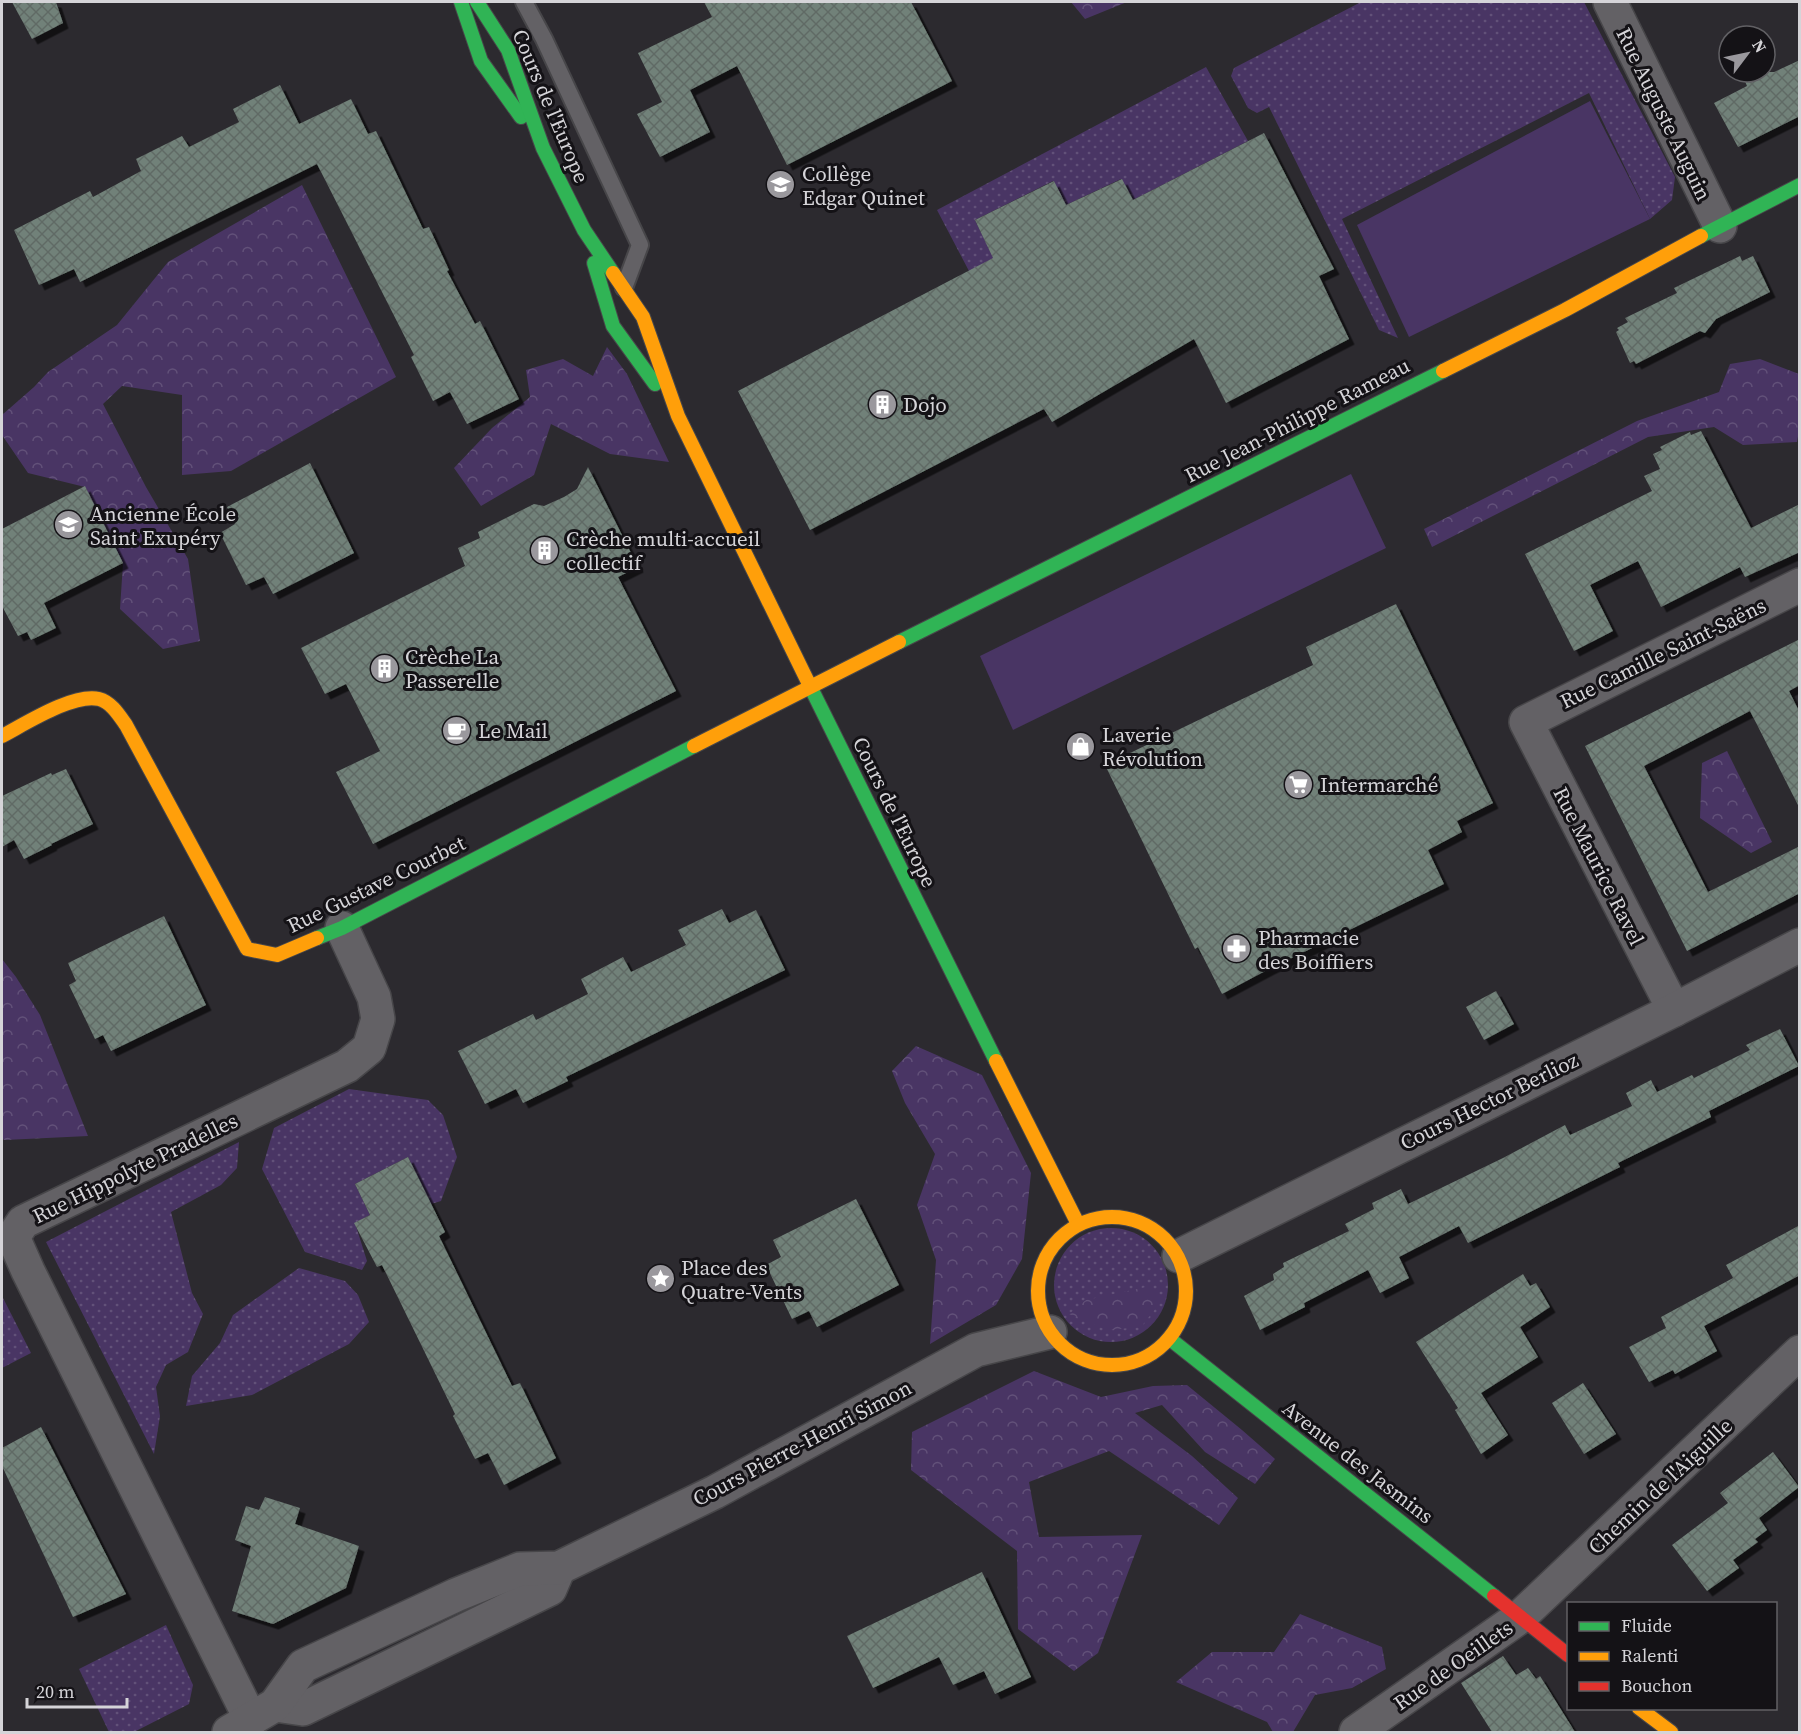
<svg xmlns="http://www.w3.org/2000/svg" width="1801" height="1734" viewBox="0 0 1801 1734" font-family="'Source Serif 4',serif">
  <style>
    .green { fill: url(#green-dots) }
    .forest { fill: url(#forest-crowns) }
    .pitch { fill: #493564 }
    .building { fill: url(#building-cross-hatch); filter: url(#shadow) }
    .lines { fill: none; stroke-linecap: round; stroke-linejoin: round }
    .lane-casing { stroke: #474649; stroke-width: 20 }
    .street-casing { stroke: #474649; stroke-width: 36 }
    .fast-casing { stroke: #474649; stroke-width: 16 }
    .slow-casing { stroke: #474649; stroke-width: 16 }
    .jam-casing { stroke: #474649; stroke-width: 16 }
    .lane { stroke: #636165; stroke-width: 16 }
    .street { stroke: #636165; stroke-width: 33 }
    .fast { stroke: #30b455; stroke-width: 14 }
    .slow { stroke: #ff9f0a; stroke-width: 14 }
    .jam { stroke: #e5322d; stroke-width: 14 }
    .labels { text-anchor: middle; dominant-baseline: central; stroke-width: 6; stroke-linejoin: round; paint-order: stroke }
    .street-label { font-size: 21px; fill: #d5d4d8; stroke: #141216 }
    .poi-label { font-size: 21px; fill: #d5d4d8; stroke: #141216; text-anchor: start }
  </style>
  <defs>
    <pattern id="green-dots" width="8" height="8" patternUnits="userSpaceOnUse" patternTransform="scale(1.5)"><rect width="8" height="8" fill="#493564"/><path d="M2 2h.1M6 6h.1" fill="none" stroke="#625179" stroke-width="1.8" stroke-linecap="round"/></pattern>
    <pattern id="forest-crowns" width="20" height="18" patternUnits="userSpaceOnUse" patternTransform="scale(1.5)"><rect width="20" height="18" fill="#493564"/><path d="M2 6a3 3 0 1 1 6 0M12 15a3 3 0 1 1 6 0" fill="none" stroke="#625179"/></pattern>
    <pattern id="building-cross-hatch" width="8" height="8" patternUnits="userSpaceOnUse" patternTransform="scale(1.5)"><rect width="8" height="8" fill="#718179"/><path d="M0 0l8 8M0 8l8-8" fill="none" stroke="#606a65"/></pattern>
    <filter id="shadow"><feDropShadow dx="5.5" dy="5.5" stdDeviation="0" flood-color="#0009"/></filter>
  </defs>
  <rect width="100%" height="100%" fill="#2c2a2f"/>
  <g class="green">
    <polygon points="1361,2 1584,2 1675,177 1672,200 1650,219 1589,93 1342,219 1398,338 1379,330 1269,107 1257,113 1248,108 1231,76 1234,68"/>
    <polygon points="1206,67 1248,141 1133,200 1121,179 1066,205 1053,181 975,220 1045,363 1024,376 937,210"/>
    <polygon points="349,1089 428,1100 443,1115 457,1157 441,1201 431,1204 408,1157 355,1184 370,1215 355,1223 367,1261 362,1270 305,1252 262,1169 274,1128"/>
    <polygon points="239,1142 237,1168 221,1185 171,1212 192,1293 203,1314 188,1352 166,1365 156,1387 160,1416 154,1454 46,1242"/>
    <circle cx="1111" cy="1285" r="57"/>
    <polygon points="299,1268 345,1281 358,1295 369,1322 349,1344 252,1395 186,1406 192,1376 220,1343 233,1315"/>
    <polygon points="2,1296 31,1353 2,1368"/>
    <polygon points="166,1625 193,1685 189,1704 134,1732 109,1732 79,1669"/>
  </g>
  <g class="forest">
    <polygon points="1071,2 1127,2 1085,19"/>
    <polygon points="302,185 396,377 231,471 182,475 182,395 122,386 103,404 146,487 188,559 200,641 163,649 120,609 123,563 85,487 28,473 2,435 2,415 34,387 48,372 117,325 168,262"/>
    <polygon points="607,347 627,374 669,462 610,454 551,424 534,475 481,506 454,468 492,428 530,397 526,370 563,359 593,376"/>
    <polygon points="1760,359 1799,374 1800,425 1797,442 1743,445 1714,427 1648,437 1432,547 1424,529 1637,421 1719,392 1730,364"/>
    <polygon points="1727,751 1772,842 1751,853 1700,818 1702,763"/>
    <polygon points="2,959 16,977 40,1015 88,1136 5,1140 2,1139"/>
    <polygon points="916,1046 982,1075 1031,1173 1022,1259 996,1305 930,1344 936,1260 917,1205 935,1154 905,1103 892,1071"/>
    <polygon points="1151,1286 1160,1303 1141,1327 1107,1330 1069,1314 1086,1300"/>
    <polygon points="1034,1371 1101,1397 1153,1386 1187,1385 1242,1430 1275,1459 1255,1484 1205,1452 1162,1405 1135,1413 1192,1456 1238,1498 1219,1525 1109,1451 1029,1482 1039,1537 1142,1535 1098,1653 1074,1671 1018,1629 1017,1551 911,1470 912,1432"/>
    <polygon points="1300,1614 1382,1647 1386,1669 1352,1688 1315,1695 1293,1732 1273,1732 1267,1722 1176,1682 1212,1652 1274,1652"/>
  </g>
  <g class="pitch">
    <polygon points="1590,101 1650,219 1409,337 1357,225"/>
    <polygon points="1351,474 1386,548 1013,730 980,656"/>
  </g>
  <g class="building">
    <polygon points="12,2 56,2 63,23 32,39"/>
    <polygon points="704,2 911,2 952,81 787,165 737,66 690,90 710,132 660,157 637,114 662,102 638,53 712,17"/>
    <polygon points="1800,60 1800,116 1738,147 1714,103 1747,86 1741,72 1774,72"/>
    <polygon points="280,85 299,124 351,99 368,134 376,131 423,229 429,227 449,270 447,271 475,324 480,321 519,399 467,424 450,392 433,401 411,357 414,355 317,164 80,282 74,269 39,285 14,230 90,191 93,197 141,171 136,159 182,136 189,147 239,122 233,109"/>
    <polygon points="1264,133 1334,269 1319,276 1349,339 1226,403 1194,339 1052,422 1044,409 810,530 738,391 993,258 975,220 1054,181 1066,205 1122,179 1133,200"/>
    <polygon points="1740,256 1742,261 1753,256 1770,292 1716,319 1705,333 1700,331 1636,364 1634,361 1630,363 1616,332 1619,330 1617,328 1628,322 1625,318 1677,293 1674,288"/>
    <polygon points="1701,431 1751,528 1800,504 1800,552 1745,577 1740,567 1661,607 1638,561 1590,585 1613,631 1574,651 1525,554 1652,491 1644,476 1660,469 1653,454 1662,450 1660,447 1690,432 1691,435"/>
    <polygon points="310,463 354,553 273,594 264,577 246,585 220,533 235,524 227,507"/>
    <polygon points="588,467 638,567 618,577 676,691 373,844 336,772 380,751 346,684 325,694 301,648 465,566 458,548 480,538 478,532 534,504 544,506 564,497 577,489"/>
    <polygon points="85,486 123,563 44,603 56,628 31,640 27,632 18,636 2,606 2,529"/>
    <polygon points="1396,604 1493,803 1457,821 1462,832 1428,850 1444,884 1269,969 1222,994 1198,947 1195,949 1105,765 1313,665 1306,647"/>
    <polygon points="1800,639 1800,685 1789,691 1800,713 1800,809 1750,711 1644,766 1708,892 1800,846 1800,893 1687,951 1585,746"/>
    <polygon points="66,769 93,824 51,844 52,845 24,859 14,840 2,847 2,796 51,773 52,775"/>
    <polygon points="722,909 729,923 756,910 785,970 566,1077 568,1081 523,1103 516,1089 485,1104 458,1051 533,1014 536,1020 588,994 581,979 623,957 631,972 686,945 678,930"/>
    <polygon points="164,916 206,1005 111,1051 103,1035 95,1039 69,985 76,981 68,963"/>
    <polygon points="1496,991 1514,1024 1484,1040 1466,1007"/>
    <polygon points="1780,1029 1799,1066 1709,1111 1711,1117 1618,1163 1620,1167 1468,1243 1459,1226 1399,1257 1409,1278 1380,1293 1368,1270 1304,1303 1305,1307 1260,1330 1244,1296 1274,1280 1273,1274 1284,1267 1283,1263 1349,1231 1345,1224 1374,1209 1372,1203 1401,1189 1408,1204 1503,1158 1565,1125 1570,1135 1632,1106 1626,1093 1651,1080 1657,1092 1692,1075 1694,1078 1750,1050 1746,1045"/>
    <polygon points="408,1157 445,1232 439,1236 512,1386 520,1383 556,1458 504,1485 488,1453 475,1459 453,1416 455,1414 382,1265 377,1267 354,1223 370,1215 355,1184"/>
    <polygon points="856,1199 899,1285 817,1327 809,1311 792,1319 766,1265 781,1257 773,1240"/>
    <polygon points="1800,1225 1800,1275 1704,1326 1717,1351 1675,1374 1673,1370 1649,1382 1629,1347 1666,1328 1661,1317 1733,1278 1726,1265"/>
    <polygon points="1523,1274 1530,1286 1536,1283 1550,1307 1520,1327 1538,1357 1481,1393 1508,1435 1481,1454 1455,1410 1458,1408 1416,1342"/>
    <polygon points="1583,1383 1616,1434 1584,1454 1552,1403"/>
    <polygon points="41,1427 126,1594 73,1617 2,1466 2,1448"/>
    <polygon points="1773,1452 1799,1487 1759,1518 1767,1530 1755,1539 1758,1542 1733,1560 1739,1568 1707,1591 1672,1545 1728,1503 1720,1493"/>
    <polygon points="265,1497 300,1508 295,1524 359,1546 346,1588 273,1624 232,1611 251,1546 235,1540 246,1506 259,1510"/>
    <polygon points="982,1572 1031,1677 995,1694 984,1671 953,1685 939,1657 873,1688 847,1636"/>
    <polygon points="1503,1656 1516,1675 1528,1668 1536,1679 1540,1676 1575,1732 1492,1732 1461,1683"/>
  </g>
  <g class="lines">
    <defs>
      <polyline id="lane" points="524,2 544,39 640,245 624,288"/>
      <g id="street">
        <polyline points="1610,2 1720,226"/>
        <polyline points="1674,1010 1526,722 1800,585"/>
        <polyline points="1179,1256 1674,1010 1800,945"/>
        <polyline points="275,1705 303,1709 550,1589 559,1568"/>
        <polyline points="251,1720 28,1271 13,1237 23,1222 347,1066 369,1048 378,1019 374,997 342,928"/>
        <polyline points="229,1732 275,1705 303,1666 456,1595 520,1569 559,1568 715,1492 976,1350 1050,1332"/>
        <polyline points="1356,1732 1520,1617 1800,1352"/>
      </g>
      <g id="fast">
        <polyline points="461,2 481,61 521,117"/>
        <polyline points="477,2 508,50 543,148 584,230 613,273"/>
        <polyline points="1701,236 1800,185"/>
        <polyline points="594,263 613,326 655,384"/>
        <polyline points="899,642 1443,371"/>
        <polyline points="808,682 996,1061"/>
        <polyline points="317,938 342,928 694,746"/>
        <polyline points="1170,1339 1494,1596"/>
      </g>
      <g id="slow">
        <polyline points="613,273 643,317 678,416 808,682"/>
        <polyline points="1443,371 1565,310 1701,236"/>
        <path d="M2 736C25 724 73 693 99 699 111 702 119 715 126 725L247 949 277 955 317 938"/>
        <polyline points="694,746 899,642"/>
        <polyline points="996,1061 1078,1224"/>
        <circle cx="1112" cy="1291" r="74"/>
        <polyline points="1639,1708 1671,1732"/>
      </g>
      <polyline id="jam" points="1494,1596 1568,1655"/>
    </defs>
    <use href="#lane" class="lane-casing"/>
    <use href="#street" class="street-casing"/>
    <use href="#fast" class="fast-casing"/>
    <use href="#slow" class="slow-casing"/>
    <use href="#jam" class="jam-casing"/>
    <use href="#lane" class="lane"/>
    <use href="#street" class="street"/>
    <use href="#fast" class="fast"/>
    <use href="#slow" class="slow"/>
    <use href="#jam" class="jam"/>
  </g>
  <defs>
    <symbol id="school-disc" viewBox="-11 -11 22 22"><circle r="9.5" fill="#9a989d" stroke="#141216"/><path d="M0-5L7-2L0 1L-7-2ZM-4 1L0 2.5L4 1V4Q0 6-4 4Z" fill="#fff"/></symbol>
    <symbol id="building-disc" viewBox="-11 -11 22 22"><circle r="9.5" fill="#9a989d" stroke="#141216"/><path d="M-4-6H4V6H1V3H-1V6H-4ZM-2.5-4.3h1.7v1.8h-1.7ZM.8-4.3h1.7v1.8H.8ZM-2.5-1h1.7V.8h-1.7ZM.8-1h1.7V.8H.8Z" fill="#fff"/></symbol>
    <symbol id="cafe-disc" viewBox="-11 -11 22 22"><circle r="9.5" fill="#9a989d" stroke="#141216"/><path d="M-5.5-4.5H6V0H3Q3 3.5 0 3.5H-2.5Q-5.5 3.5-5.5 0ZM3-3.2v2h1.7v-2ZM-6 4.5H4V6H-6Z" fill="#fff"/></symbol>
    <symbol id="shop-disc" viewBox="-11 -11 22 22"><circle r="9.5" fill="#9a989d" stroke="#141216"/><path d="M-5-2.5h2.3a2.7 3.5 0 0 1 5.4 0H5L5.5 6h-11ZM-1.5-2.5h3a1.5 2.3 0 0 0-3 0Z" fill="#fff"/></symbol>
    <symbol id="supermarket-disc" viewBox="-11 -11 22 22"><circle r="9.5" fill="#9a989d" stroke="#141216"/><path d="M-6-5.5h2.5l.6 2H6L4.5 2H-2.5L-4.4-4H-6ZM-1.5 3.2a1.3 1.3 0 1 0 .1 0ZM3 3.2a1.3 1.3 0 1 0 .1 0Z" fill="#fff"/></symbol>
    <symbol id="pharmacy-disc" viewBox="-11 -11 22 22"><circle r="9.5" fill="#9a989d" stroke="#141216"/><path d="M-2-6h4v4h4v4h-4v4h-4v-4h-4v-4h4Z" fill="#fff"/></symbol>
    <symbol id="sight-disc" viewBox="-11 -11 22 22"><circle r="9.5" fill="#9a989d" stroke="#141216"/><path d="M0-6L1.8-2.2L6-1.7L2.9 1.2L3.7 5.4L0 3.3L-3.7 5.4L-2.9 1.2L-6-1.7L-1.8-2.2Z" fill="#fff"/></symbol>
  </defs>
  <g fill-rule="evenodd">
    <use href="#school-disc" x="764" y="168" width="33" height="33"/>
    <use href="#building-disc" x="866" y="388" width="33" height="33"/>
    <use href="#school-disc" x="52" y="508" width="33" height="33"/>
    <use href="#building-disc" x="528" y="534" width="33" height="33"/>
    <use href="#building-disc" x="368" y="652" width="33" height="33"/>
    <use href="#cafe-disc" x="440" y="714" width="33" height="33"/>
    <use href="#shop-disc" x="1064" y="730" width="33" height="33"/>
    <use href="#supermarket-disc" x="1282" y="768" width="33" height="33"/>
    <use href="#pharmacy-disc" x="1220" y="932" width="33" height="33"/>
    <use href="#sight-disc" x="644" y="1262" width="33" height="33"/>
  </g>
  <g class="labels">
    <g class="street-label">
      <text transform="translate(551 106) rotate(67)">Cours de l'Europe</text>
      <text transform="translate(1664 114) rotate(64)">Rue Auguste Auguin</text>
      <text transform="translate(1297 420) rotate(-27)">Rue Jean-Philippe Rameau</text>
      <text transform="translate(1663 653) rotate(-26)">Rue Camille Saint-Saëns</text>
      <text transform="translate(895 812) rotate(64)">Cours de l'Europe</text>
      <text transform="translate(1599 866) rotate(63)">Rue Maurice Ravel</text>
      <text transform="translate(376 884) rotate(-26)">Rue Gustave Courbet</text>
      <text transform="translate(1489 1101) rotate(-26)">Cours Hector Berlioz</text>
      <text transform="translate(135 1168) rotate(-26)">Rue Hippolyte Pradelles</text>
      <text transform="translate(802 1443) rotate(-28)">Cours Pierre-Henri Simon</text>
      <text transform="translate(1358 1462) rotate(38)">Avenue des Jasmins</text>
      <text transform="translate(1660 1486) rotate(-43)">Chemin de l'Aiguille</text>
      <text transform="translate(1453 1665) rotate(-35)">Rue de Oeillets</text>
    </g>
    <g class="poi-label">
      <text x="802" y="173">Collège<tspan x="802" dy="24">Edgar Quinet</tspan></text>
      <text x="903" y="404">Dojo</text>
      <text x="90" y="513">Ancienne École<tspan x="90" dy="24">Saint Exupéry</tspan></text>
      <text x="566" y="538">Crèche multi-accueil<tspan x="566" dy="24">collectif</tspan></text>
      <text x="405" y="656">Crèche La<tspan x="405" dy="24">Passerelle</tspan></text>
      <text x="478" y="730">Le Mail</text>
      <text x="1102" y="734">Laverie<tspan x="1102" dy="24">Révolution</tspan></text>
      <text x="1320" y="784">Intermarché</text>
      <text x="1258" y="937">Pharmacie<tspan x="1258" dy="24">des Boiffiers</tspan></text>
      <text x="681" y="1267">Place des<tspan x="681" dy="24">Quatre-Vents</tspan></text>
    </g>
  </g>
  <rect width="1801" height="1734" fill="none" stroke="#d5d4d8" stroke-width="6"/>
  <rect x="1567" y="1602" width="210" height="108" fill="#141216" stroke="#616064" stroke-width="1.5"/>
  <rect x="1579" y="1622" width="30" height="9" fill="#30b455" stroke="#616064" stroke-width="1.5"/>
  <text x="1621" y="1632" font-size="18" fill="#d5d4d8">Fluide</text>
  <rect x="1579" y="1652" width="30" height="9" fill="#ff9f0a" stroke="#616064" stroke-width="1.5"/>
  <text x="1621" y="1662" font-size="18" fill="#d5d4d8">Ralenti</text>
  <rect x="1579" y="1682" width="30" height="9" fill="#e5322d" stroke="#616064" stroke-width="1.5"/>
  <text x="1621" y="1692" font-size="18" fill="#d5d4d8">Bouchon</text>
  <g transform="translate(1747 54) rotate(58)"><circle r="28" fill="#141216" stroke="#616064" stroke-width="1.5"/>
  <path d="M0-4.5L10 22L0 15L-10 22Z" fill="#9a989d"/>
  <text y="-9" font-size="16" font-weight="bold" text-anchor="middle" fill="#d5d4d8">N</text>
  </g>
  <path d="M27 1698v9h100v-9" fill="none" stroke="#d5d4d8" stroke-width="3"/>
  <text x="36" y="1698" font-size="18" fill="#d5d4d8" stroke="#141216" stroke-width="4.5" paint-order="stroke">20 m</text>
</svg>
